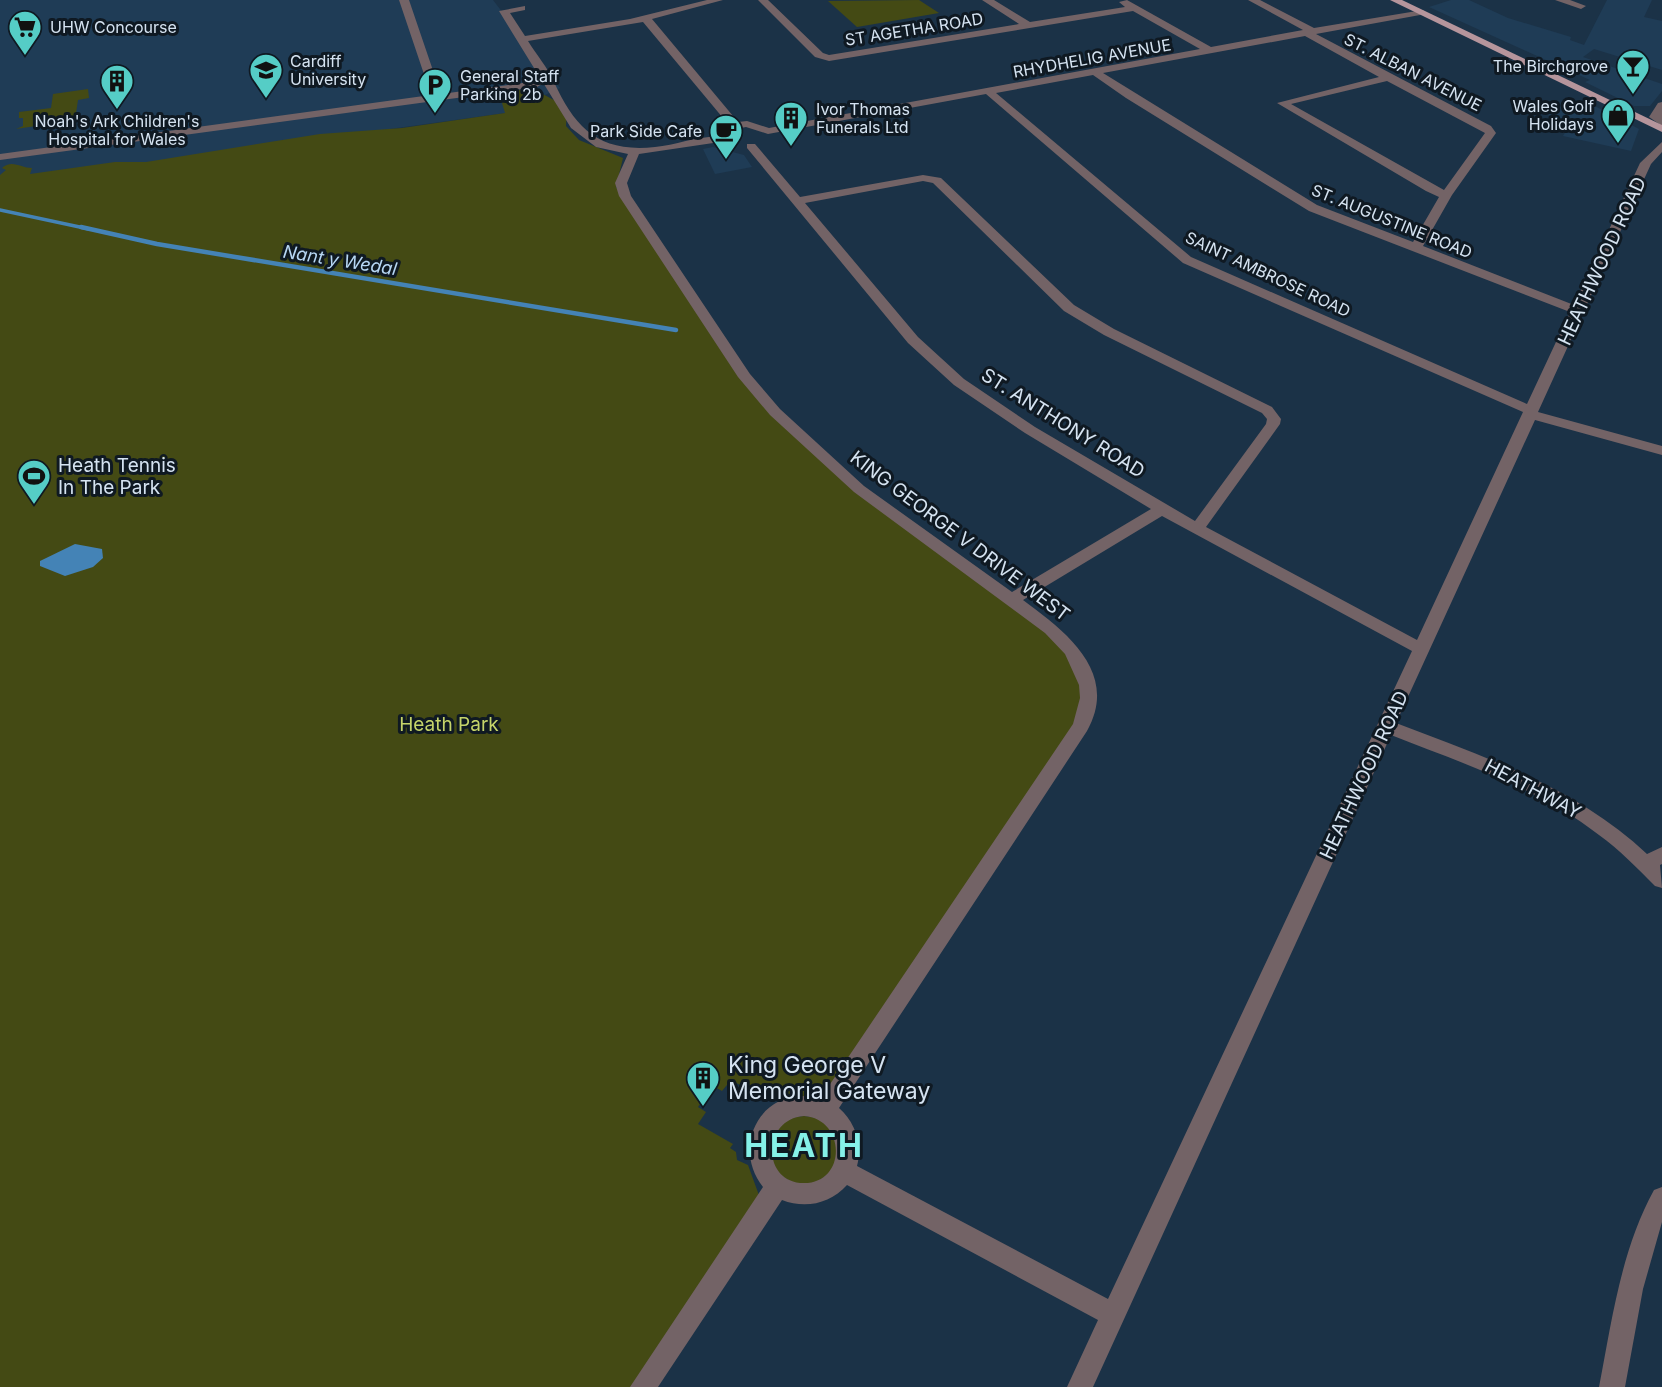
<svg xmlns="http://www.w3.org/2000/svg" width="1662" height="1387" viewBox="0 0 1662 1387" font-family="Inter,sans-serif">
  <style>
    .built { fill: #1f3c56 }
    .green { fill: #444a14 }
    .water { fill: #4483b6 }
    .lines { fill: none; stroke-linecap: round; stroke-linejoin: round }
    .stream-far1 { stroke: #4483b6; stroke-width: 3.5 }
    .stream { stroke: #4483b6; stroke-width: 4.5 }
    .minor { fill: #736366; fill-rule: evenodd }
    .major { fill: #b6959c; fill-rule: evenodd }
    .labels { text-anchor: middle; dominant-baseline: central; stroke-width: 6; stroke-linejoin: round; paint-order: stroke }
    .far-poi-label { font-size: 16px; fill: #d5e3f1; stroke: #0f1922; text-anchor: start }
    .far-street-label { font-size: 16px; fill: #d5e3f1; stroke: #0f1922 }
    .far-water-label { font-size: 18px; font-style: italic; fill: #b7d7f4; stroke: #0f1922 }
    .street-label { font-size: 19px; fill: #d5e3f1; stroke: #0f1922 }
    .poi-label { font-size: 19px; fill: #d5e3f1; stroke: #0f1922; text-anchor: start }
    .park-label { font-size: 19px; fill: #c5d46a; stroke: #0f1922 }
    .near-poi-label { font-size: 23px; fill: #d5e3f1; stroke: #0f1922; text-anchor: start }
    .near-district-label { font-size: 32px; font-weight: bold; letter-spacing: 2px; fill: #85f0e8; stroke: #0f1922 }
  </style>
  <rect width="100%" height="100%" fill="#1b3247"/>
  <g class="built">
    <polygon points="0,0 493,0 560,88 506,113 0,183"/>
    <polygon points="1451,0 1469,0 1508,18 1571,37 1570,40 1584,45 1607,0 1652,0 1644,17 1662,21 1662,70 1594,49 1583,57 1662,84 1662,91 1650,106 1634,106 1585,82 1590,80 1429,7"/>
    <polygon points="1585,101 1639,129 1631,151 1563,136 1569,126 1542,112"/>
    <polygon points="713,147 744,155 752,167 715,174 703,149"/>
  </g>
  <g class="green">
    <polygon points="919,0 939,13 857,27 828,1"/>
    <polygon points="88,89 89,98 78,100 75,120 16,129 23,126 23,118 19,118 19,112 51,108 53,94"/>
    <path d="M518 90 537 91 567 107 566 126 579 140 623 158 616 187 771 413 855 490 1056 638 1082 677 1080 715 821 1099 786 1101 768 1096 766 1099 731 1080 722 1091 713 1086 698 1107 706 1112 698 1124 733 1144 730 1148 736 1152 737 1160 748 1165 760 1198 632 1387H0V175L6 170 2 168C12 159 21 168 32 168L30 174 115 162H146L320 134 402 128 505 113 502 103Z"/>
    <circle cx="804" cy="1150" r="34"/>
  </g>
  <polygon class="water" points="75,544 102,549 103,558 93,567 65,576 40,566 40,561"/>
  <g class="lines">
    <polyline class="stream-far1" points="0,210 89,229"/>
    <polyline class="stream" points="81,227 157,244 676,330"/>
    <g class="minor">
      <polygon points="399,0 409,0 441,94 537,81 542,84 537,87 0,160 0,154 431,95"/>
      <path d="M707 0H723L652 19 738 122 747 121 769 128 1200 49 1133 11 829 61 815 57 758 0H768L823 53 829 55 1019 24 982 0H994L1030 22 1125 7 1119 2 1127 0 1211 47 1303 30 1248 0H1260L1314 28 1423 10 1425 12 1420 15 1316 34 1491 126 1496 133 1452 195 1423 246 1574 305 1640 163 1662 142V152L1651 164 1538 412 1662 446V455L1535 420 1396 723C1485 757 1577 788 1647 854L1662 847V864L1660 865 1662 888 1655 886C1637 868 1620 850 1599 835 1538 788 1462 763 1391 735L1093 1387H1067L1098 1320 847 1185C830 1204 805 1209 782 1200L658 1387H630L763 1187C729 1144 765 1082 820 1099L1073 724 1080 698 1079 685 1065 654 1045 633 854 492 770 415 738 377 619 196 615 183 628 154 596 147 571 128 499 11 525 6V10L510 13 525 36 630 19ZM643 22 728 124 720 128 725 131 746 127 768 134 986 94 1183 263 1523 412 1417 640 1206 527 1280 424 1281 419 1272 407 1114 329 1074 305 941 178 923 175 800 197 755 144H747V148L908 343 954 385 1025 433 1151 509 1012 592 864 486 780 409 750 374 631 196 627 183 639 154 720 142 724 141V137C703 134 677 145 655 147 599 153 575 128 554 82 548 68 536 54 528 41ZM1305 36 1379 77 1277 103 1426 191 1439 197 1413 242 1317 205 1103 73ZM1093 75 1126 98 1309 211 1570 312 1527 404 1191 257 996 93ZM1387 81 1485 133 1444 190 1291 104ZM923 181 933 183 1064 311 1104 335 1262 413 1267 419 1266 424 1195 521 1035 427 964 379 918 337 805 203ZM1162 516 1412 651 1108 1299 857 1166C863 1144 855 1122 839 1108L1087 731C1120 672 1065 631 1023 600ZM804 1116C846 1119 847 1183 804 1183 761 1183 762 1119 804 1116Z"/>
      <polygon points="1555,0 1570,0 1586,6 1581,9"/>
      <polygon points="1662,102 1662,126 1649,117 1658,103"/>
      <path d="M1662 1187V1222L1643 1289 1625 1387H1599C1612 1320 1621 1250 1654 1190Z"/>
    </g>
    <polygon class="major" points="1390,0 1402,0 1662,125 1662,132"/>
  </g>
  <defs>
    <symbol id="supermarket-pin" viewBox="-11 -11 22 30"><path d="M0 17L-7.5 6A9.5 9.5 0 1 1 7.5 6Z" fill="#55cdc6" stroke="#0f1922"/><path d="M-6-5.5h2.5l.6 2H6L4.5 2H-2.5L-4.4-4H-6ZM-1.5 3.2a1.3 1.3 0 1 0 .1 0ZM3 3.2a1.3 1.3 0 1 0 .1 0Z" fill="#111"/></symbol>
    <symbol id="bar-pin" viewBox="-11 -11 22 30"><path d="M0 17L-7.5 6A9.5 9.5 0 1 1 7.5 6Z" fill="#55cdc6" stroke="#0f1922"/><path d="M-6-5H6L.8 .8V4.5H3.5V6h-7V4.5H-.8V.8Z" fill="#111"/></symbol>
    <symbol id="university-pin" viewBox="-11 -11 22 30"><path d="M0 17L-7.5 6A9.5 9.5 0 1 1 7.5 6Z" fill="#55cdc6" stroke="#0f1922"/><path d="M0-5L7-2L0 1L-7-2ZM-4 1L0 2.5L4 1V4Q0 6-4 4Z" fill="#111"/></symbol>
    <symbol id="building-pin" viewBox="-11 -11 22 30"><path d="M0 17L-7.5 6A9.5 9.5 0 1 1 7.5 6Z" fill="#55cdc6" stroke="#0f1922"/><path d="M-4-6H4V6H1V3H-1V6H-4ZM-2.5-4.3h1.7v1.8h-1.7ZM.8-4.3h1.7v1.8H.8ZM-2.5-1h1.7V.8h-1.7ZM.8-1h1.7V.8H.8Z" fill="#111"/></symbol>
    <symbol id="parking-pin" viewBox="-11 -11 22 30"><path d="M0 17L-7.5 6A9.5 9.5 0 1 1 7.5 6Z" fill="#55cdc6" stroke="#0f1922"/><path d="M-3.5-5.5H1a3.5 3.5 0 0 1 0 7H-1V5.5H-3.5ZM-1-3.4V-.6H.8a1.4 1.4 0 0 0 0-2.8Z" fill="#111"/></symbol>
    <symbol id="shop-pin" viewBox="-11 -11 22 30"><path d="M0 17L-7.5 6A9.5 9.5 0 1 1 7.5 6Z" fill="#55cdc6" stroke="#0f1922"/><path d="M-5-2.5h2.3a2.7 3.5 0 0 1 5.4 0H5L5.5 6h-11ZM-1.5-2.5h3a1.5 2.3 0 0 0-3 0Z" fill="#111"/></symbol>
    <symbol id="cafe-pin" viewBox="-11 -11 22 30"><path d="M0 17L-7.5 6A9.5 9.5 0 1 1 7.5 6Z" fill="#55cdc6" stroke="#0f1922"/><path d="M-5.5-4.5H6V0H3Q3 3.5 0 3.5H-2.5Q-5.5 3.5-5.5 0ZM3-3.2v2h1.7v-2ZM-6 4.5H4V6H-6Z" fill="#111"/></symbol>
    <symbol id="stadium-pin" viewBox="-11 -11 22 30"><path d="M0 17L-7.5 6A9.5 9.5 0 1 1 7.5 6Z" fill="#55cdc6" stroke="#0f1922"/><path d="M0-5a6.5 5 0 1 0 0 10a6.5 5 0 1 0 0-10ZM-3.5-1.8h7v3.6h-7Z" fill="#111"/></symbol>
  </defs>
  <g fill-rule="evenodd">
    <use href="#supermarket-pin" x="6" y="8" width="38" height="52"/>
    <use href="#bar-pin" x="1614" y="47" width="38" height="52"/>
    <use href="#university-pin" x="247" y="51" width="38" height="52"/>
    <use href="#building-pin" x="98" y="62" width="38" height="52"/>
    <use href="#parking-pin" x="416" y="66" width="38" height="52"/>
    <use href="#shop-pin" x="1599" y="96" width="38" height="52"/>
    <use href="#building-pin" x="772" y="99" width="38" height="52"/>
    <use href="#cafe-pin" x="707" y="112" width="38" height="52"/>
    <use href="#stadium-pin" x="15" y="457" width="38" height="52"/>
    <use href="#building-pin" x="684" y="1059" width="38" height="52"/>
  </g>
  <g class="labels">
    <g class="far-poi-label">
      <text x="50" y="27">UHW Concourse</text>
      <text x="290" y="61">Cardiff<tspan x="290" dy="18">University</tspan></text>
      <text x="1608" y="66" text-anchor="end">The Birchgrove</text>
      <text x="460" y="76">General Staff<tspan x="460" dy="18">Parking 2b</tspan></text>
      <text x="1594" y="106" text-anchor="end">Wales Golf<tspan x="1594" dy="18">Holidays</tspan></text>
      <text x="816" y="109">Ivor Thomas<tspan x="816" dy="18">Funerals Ltd</tspan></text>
      <text x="117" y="121" text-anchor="middle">Noah's Ark Children's<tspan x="117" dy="18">Hospital for Wales</tspan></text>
      <text x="702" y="131" text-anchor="end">Park Side Cafe</text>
    </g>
    <g class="far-street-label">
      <text transform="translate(914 29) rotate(-9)">ST AGETHA ROAD</text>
      <text transform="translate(1092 58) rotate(-10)">RHYDHELIG AVENUE</text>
      <text transform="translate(1413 72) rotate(27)">ST. ALBAN AVENUE</text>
      <text transform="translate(1392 221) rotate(22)">ST. AUGUSTINE ROAD</text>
      <text transform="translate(1268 274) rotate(25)">SAINT AMBROSE ROAD</text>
    </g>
    <g class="far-water-label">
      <text transform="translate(340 260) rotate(9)">Nant y Wedal</text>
    </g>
    <g class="street-label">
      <text transform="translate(1602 261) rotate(-65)">HEATHWOOD ROAD</text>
      <text transform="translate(1063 423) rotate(32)">ST. ANTHONY ROAD</text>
      <text transform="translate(960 536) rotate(37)">KING GEORGE V DRIVE WEST</text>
      <text transform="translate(1364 775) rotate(-65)">HEATHWOOD ROAD</text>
      <text transform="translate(1533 789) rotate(28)">HEATHWAY</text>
    </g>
    <g class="poi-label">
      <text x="58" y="465">Heath Tennis<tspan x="58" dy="22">In The Park</tspan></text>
    </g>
    <g class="park-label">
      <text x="449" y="724">Heath Park</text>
    </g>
    <g class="near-poi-label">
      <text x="728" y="1065">King George V<tspan x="728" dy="26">Memorial Gateway</tspan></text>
    </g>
    <g class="near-district-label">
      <text x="804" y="1145">HEATH</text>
    </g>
  </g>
</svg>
